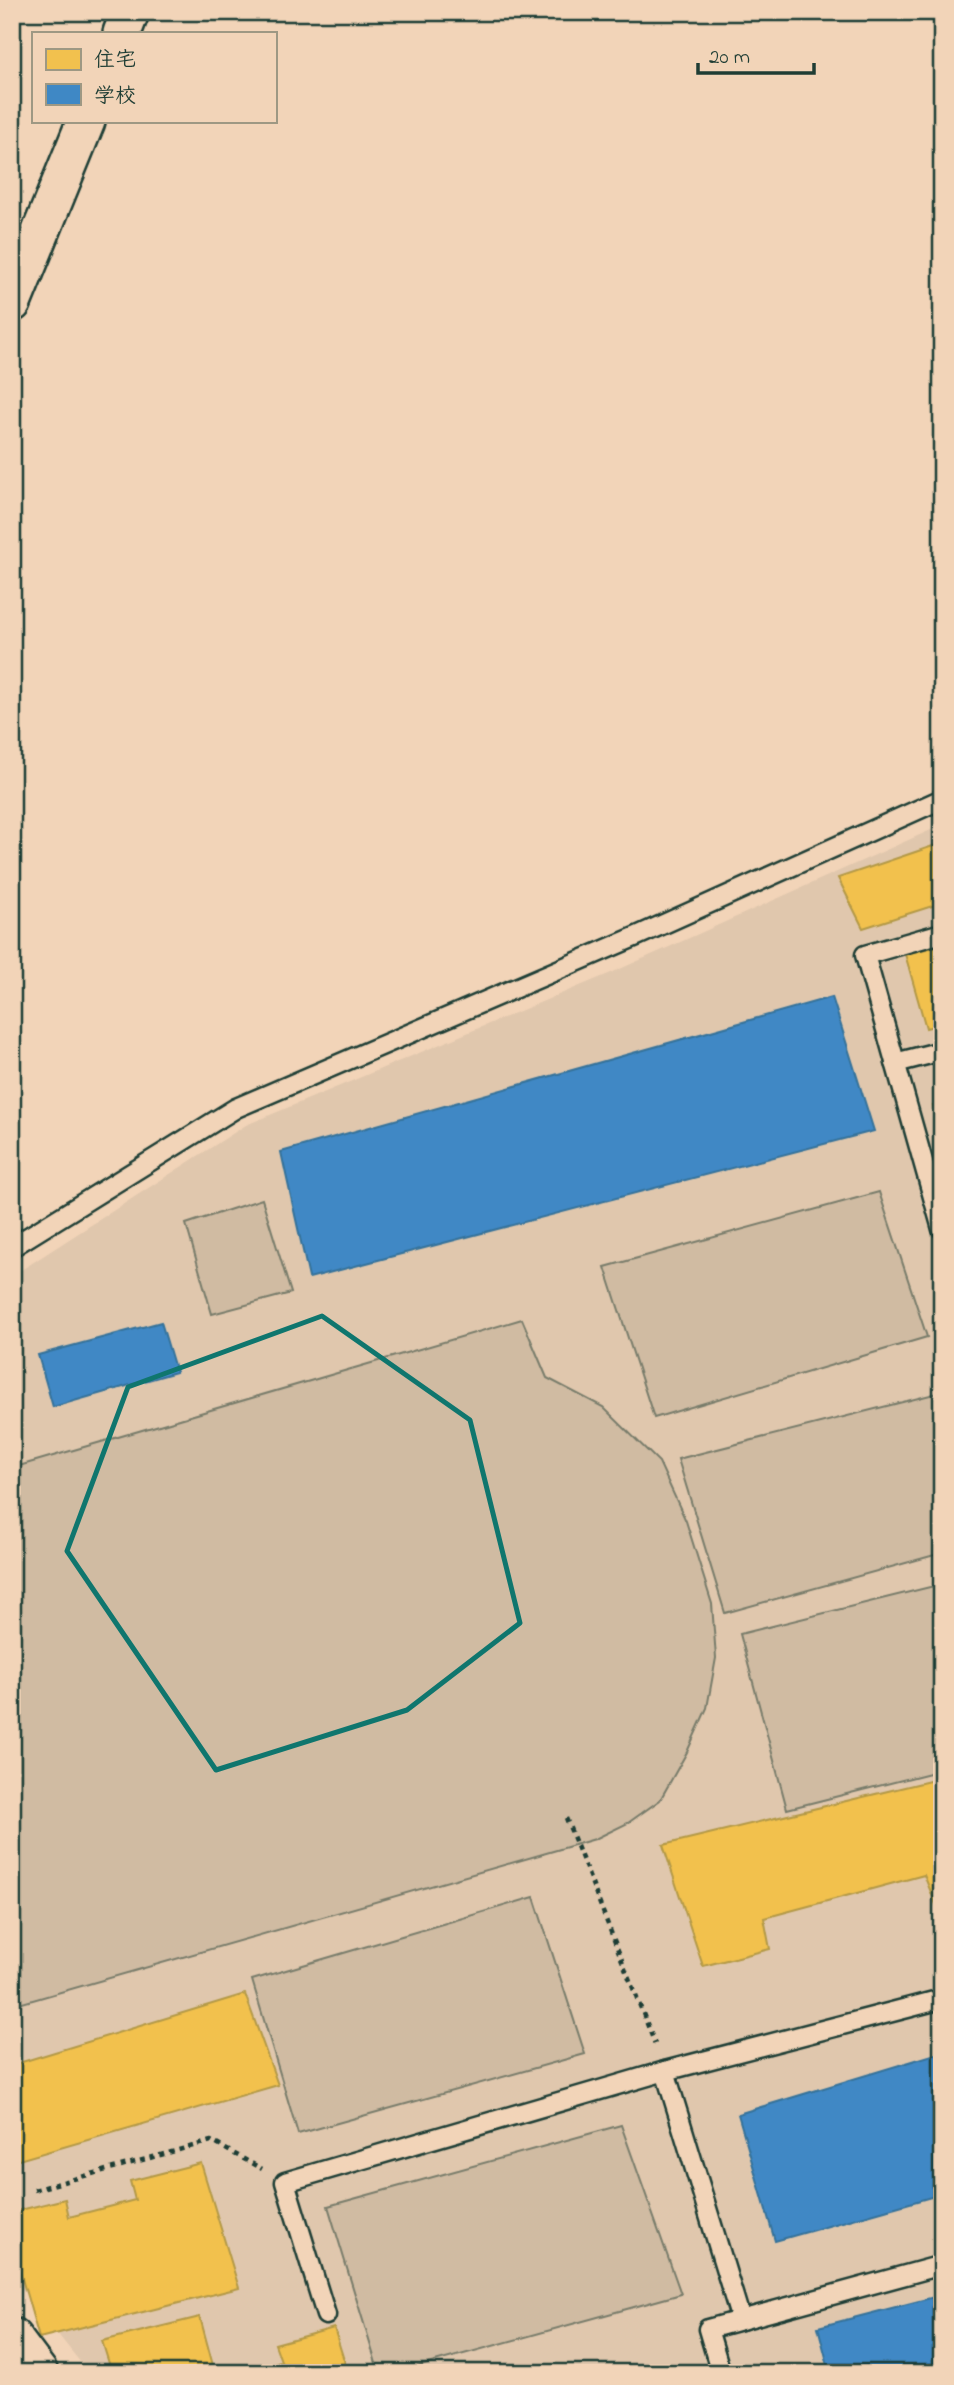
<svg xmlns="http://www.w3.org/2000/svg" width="954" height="2385" viewBox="0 0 954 2385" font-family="'Indie Flower','LXGW WenKai TC',sans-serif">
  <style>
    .built { fill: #e0c7ad }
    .green { fill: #d0bba2; stroke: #787c6b; stroke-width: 2 }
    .homes { fill: #f2c14e; stroke: #b39946; stroke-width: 2 }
    .schools { fill: #3f88c5; stroke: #35729a; stroke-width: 2 }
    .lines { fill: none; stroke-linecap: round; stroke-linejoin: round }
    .lane-casing { stroke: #1f3d34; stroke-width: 23 }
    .street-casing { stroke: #1f3d34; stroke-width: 42 }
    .path { stroke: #1f3d34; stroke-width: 4.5; stroke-dasharray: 5 5; stroke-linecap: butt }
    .lane { stroke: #f2d4b8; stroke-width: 18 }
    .street { stroke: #f2d4b8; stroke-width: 37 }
    .marked { fill: none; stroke: #0f766e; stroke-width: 5; stroke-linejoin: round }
  </style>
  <rect width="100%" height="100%" fill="#f2d4b8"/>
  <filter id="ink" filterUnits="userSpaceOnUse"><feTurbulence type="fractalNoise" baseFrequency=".0143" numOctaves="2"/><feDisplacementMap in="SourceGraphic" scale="14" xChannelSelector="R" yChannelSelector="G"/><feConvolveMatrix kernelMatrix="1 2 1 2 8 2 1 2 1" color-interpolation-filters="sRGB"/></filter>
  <g filter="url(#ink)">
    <polygon class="built" points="942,825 942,2373 89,2373 12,2277 12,1276 246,1125 611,973"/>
    <g class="green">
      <polygon points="879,1192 927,1337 654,1418 605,1267"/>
      <polygon points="262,1199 291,1293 212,1314 186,1224"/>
      <polygon points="522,1319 547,1378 603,1407 659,1462 686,1521 712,1604 716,1658 707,1708 687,1752 660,1800 628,1823 595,1839 12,2006 12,1468"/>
      <polygon points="942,1392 942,1553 725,1613 678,1459"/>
      <polygon points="942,1584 942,1770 787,1809 740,1634"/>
      <polygon points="534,1897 585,2054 298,2134 252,1980"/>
      <polygon points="621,2125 681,2294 395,2373 379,2373 328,2206"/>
    </g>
    <g class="homes">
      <polygon points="942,843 942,903 863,928 838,878"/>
      <polygon points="942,945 942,1024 926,1028 905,954"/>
      <polygon points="942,1101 942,1133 933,1105"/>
      <polygon points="942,1778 942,1919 924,1875 764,1918 770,1949 703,1966 663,1845"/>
      <polygon points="245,1994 278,2085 12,2162 12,2065"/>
      <polygon points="201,2163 239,2288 39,2338 12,2244 12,2212 65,2199 69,2217 135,2200 130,2181"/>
      <polygon points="200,2317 215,2373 112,2373 102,2341"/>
      <polygon points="334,2328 348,2373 235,2373 281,2361 275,2344"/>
    </g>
    <g class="schools">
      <polygon points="832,997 874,1131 309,1278 281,1152"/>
      <polygon points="161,1322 176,1372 53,1407 38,1355"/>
      <polygon points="942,2052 942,2194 775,2241 738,2114"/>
      <polygon points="942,2295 942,2373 816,2373 829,2369 818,2327"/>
    </g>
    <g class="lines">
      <defs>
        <g id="lane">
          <polyline points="942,933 865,955 942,1229"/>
          <polyline points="895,1063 942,1051"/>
          <polyline points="12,1247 236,1108 637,936 942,799"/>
          <polyline points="665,2071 741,2320"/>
          <polyline points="326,2315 285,2182 665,2071 942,1999"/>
          <polyline points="721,2373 708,2329 942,2265"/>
        </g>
        <g id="street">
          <polyline points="122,33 130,12"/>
          <polyline points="12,303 86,121"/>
          <polyline points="12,2337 39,2373"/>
        </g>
      </defs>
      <use href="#lane" class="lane-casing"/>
      <use href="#street" class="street-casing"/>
      <g class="path">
        <polyline points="566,1818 655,2044"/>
        <polyline points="34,2190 211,2141 262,2169"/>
      </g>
      <use href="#lane" class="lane"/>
      <use href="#street" class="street"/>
    </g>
  </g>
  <path class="marked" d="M322 1316 470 1420 520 1623 407 1710 216 1770 67 1551 128 1387Z"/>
  <rect width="954" height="2385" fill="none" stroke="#f2d4b8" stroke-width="42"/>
  <rect x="21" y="21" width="912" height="2343" fill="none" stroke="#1f3d34" stroke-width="2.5" filter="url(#ink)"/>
  <rect x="32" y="32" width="245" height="91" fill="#f2d4b8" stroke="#9e9883" stroke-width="2"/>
  <rect x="46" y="49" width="35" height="21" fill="#f2c14e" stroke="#9e9883" stroke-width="2"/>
  <text x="94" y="66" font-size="21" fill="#1f3d34">住宅</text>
  <rect x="46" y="84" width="35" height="21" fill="#3f88c5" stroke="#9e9883" stroke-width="2"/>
  <text x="94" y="102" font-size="21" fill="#1f3d34">学校</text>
  <path d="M698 63v10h116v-10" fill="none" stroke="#1f3d34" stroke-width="3.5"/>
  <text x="709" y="63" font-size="21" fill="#1f3d34" stroke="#f2d4b8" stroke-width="5" paint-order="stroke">20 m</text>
</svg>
